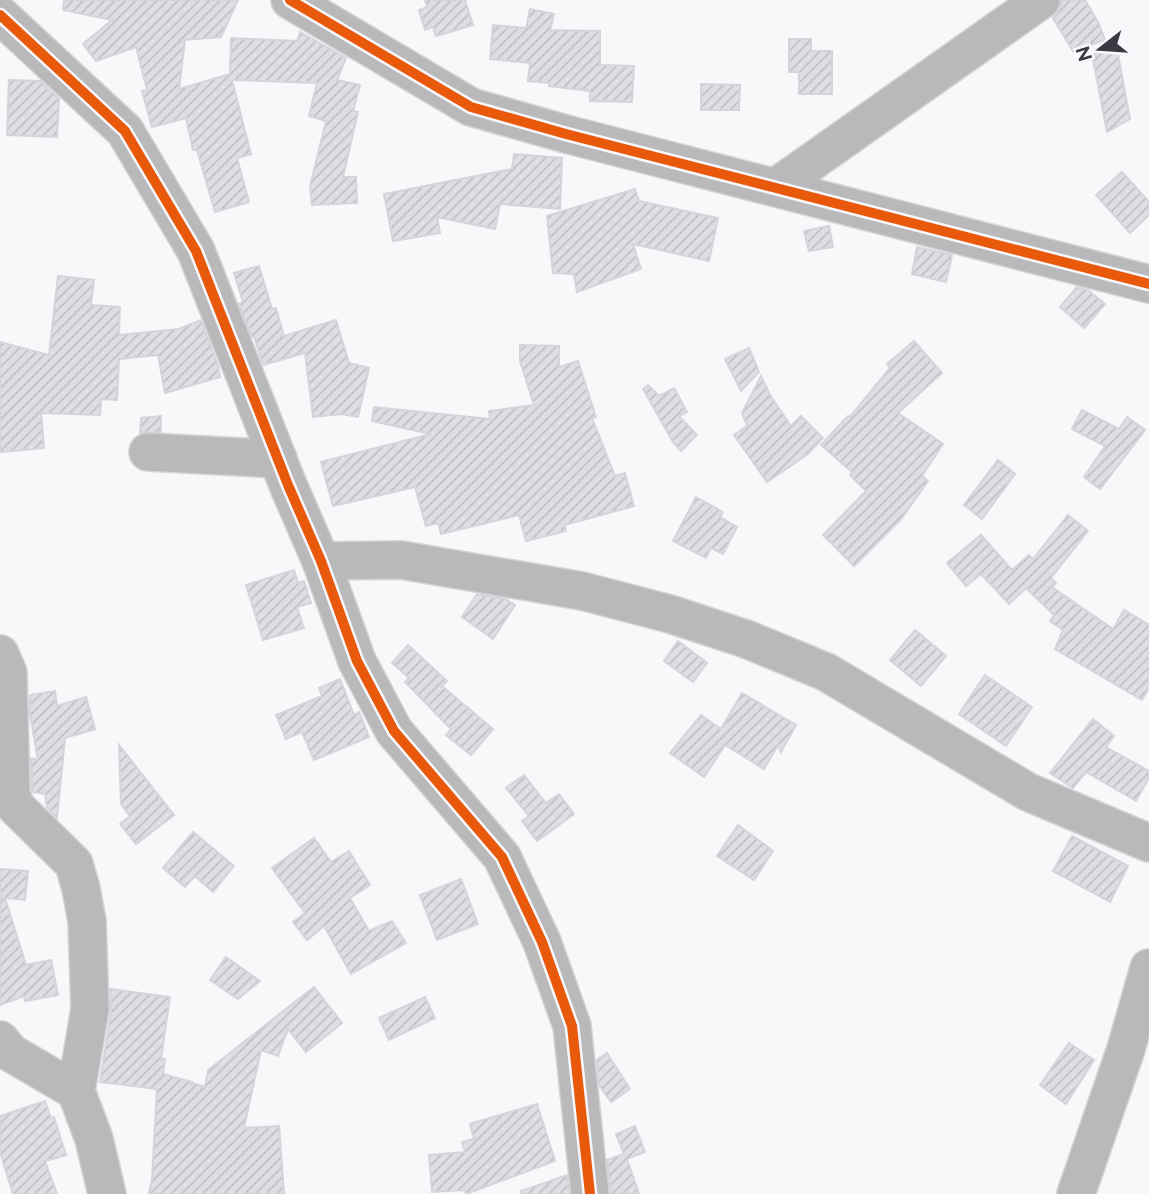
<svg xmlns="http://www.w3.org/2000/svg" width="1149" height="1194" viewBox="0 0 1149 1194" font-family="Raleway,sans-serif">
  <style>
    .building { fill: url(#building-hatch); stroke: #d4d4da; stroke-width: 2 }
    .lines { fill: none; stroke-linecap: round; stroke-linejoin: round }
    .minor-casing { stroke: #d3d3d5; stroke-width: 40 }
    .minor { stroke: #b9b9bc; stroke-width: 37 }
    .cycleway-casing { stroke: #f7f7fc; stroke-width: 15 }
    .cycleway { stroke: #e8590c; stroke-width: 10 }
  </style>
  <defs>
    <pattern id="building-hatch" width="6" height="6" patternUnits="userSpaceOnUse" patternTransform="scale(1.75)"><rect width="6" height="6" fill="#dedee5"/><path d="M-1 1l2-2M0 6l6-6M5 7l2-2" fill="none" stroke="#bfbfc6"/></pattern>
  </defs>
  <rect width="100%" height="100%" fill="#f8f8fb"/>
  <g class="building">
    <polygon points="64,0 238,0 221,37 185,40 179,89 230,74 231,38 297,41 300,32 346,58 337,80 360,85 353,111 358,112 343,177 356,177 357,203 312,205 310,186 326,121 309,116 317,83 232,80 251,154 237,158 249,202 215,212 197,150 193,150 186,118 152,127 142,91 147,90 136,47 96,61 83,44 112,20 63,10"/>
    <polygon points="425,0 465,0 473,25 436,36 433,27 425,30 419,10 427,7"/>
    <polygon points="1062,0 1085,0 1098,22 1105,40 1073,51 1053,18 1060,9"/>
    <polygon points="530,9 554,14 550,30 600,31 600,65 634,66 632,102 590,101 590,91 549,86 549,83 528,81 530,63 490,59 493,25 526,28"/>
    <polygon points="789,39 811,39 811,51 832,51 832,94 799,94 799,72 789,72"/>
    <polygon points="1117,49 1130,119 1107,132 1092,54"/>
    <polygon points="9,80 40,81 59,99 57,137 7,135"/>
    <polygon points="701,84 740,85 739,110 701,110"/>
    <polygon points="514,154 562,158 560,209 500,204 495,229 437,217 440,233 393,241 384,194 512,169"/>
    <polygon points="1122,172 1149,202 1149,215 1130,233 1096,195"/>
    <polygon points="635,189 639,201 718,218 709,261 633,244 641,269 577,292 574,274 553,273 547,216"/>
    <polygon points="829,226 833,247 809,251 804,231"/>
    <polygon points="917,247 952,255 946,282 912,274"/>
    <polygon points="259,266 272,309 276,308 284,336 336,320 349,363 369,368 358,417 342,414 313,417 305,353 263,365 254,336 252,337 239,304 243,302 234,273"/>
    <polygon points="58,276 94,280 91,305 120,307 119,335 179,329 201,320 218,366 220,377 165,393 158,355 119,359 117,400 101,399 100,415 41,413 44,448 0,452 0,342 49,355"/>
    <polygon points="1077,287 1088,290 1105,304 1084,328 1060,307"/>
    <polygon points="914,341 942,373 898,413 943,444 922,476 928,481 902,518 854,566 823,535 866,491 850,475 852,472 821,445 848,416 850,417 890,368 887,364"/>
    <polygon points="520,345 559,346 559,367 578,361 596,417 592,418 615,476 625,473 634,506 565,525 566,531 526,541 519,515 441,534 438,523 426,526 415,487 333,506 321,462 431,434 372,421 374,407 490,419 489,411 534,405 520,361"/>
    <polygon points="749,348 759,372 741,391 725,359"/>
    <polygon points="761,376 770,395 791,426 801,416 823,438 808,454 767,482 734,435 747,426 742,413"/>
    <polygon points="648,385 659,396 674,388 687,412 679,416 697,435 681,451 673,442 643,389"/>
    <polygon points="1082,410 1119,429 1127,417 1145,430 1100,489 1084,477 1105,446 1072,429"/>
    <polygon points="161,416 161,432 140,433 141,418"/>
    <polygon points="998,460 1015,474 982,519 964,505"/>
    <polygon points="696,497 723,512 720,517 737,527 723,554 711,548 706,558 673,541"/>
    <polygon points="1068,515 1088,531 1051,578 1056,583 1052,587 1113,629 1124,610 1149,625 1149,688 1142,700 1055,649 1063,630 1050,621 1054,615 1026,588 1009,604 981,574 966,586 947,563 981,535 1012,570 1029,555 1033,559"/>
    <polygon points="294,570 298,583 304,581 311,603 297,607 304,628 263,640 246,585"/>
    <polygon points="477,594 505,599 515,605 493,639 462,617"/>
    <polygon points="915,630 946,656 921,686 890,660"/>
    <polygon points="678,641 707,663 693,682 664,661"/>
    <polygon points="408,645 447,681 442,686 493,729 471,755 446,735 451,729 405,682 409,678 392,663"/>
    <polygon points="985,675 1032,707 1006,746 959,714"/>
    <polygon points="340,679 354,715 359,712 369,737 314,760 302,732 286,739 276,715 322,696 319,688"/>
    <polygon points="55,691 57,706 86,697 95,729 65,738 57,818 47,808 45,794 33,792 32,790 31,758 38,760 30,714 30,695"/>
    <polygon points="742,693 796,725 781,752 778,745 764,769 725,745 704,777 670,753 701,715 721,729"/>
    <polygon points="1093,719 1114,736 1106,747 1149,771 1149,778 1136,801 1086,772 1073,788 1050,773"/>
    <polygon points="119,745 174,815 136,844 120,824 130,816 121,804"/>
    <polygon points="524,775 546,803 559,794 574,814 537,841 522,821 529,816 506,788"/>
    <polygon points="738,825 773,851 754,880 717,856"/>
    <polygon points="193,832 234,866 213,892 195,876 185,887 163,868"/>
    <polygon points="1072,836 1128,866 1110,902 1053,871"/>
    <polygon points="314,838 331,862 349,851 370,885 350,898 369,931 392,921 406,943 351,974 324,926 307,940 293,922 305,913 272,868"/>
    <polygon points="0,869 28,871 25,900 5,898 26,965 51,960 58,995 25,1001 24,996 0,1005 0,899 5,898 0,898"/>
    <polygon points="461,879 478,924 437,940 420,895"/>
    <polygon points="226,957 260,981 238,999 210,980"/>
    <polygon points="314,987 342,1023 306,1052 288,1029 278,1056 261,1050 244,1128 279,1126 284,1194 149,1194 152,1179 157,1089 100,1082 111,1012 110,989 170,997 161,1059 165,1059 163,1074 192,1082 190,1085 192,1083 205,1087 208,1070"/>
    <polygon points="425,997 435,1018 389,1040 379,1018"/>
    <polygon points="1069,1043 1094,1060 1066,1104 1040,1085"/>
    <polygon points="607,1053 630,1089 611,1102 599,1085 597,1060"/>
    <polygon points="45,1101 51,1118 54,1117 66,1155 45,1161 57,1194 13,1194 0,1152 0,1116"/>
    <polygon points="537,1104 555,1161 466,1194 464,1190 432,1192 429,1155 465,1152 462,1142 474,1139 470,1124"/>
    <polygon points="635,1126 645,1152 627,1159 639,1194 611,1194 607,1160 624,1154 616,1134"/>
    <polygon points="567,1175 569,1194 522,1194 521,1191"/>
  </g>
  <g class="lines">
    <defs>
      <g id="minor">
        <polyline points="290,0 471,107 566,134 1149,284"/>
        <polyline points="0,15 125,131 196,251 288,485 321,561 357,661 394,731 502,857 542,942 572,1026 590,1194"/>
        <polyline points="776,187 1041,0"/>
        <polyline points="148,452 278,459"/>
        <polyline points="321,561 401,560 582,591 670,614 746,639 826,672 1028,792 1149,843"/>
        <polyline points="0,654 8,673 11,794 16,807 74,864 81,889 87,921 90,1009 76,1091"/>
        <polyline points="0,1040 11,1053 76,1091 94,1139 107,1194"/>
        <polyline points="1076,1194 1126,1049 1149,968"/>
      </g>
    </defs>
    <use href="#minor" class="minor-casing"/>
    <use href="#minor" class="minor"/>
    <defs>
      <g id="cycleway">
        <polyline points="290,0 471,107 566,134 1149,284"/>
        <polyline points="0,15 125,131 196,251 288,485 321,561 357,661 394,731 502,857 542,942 572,1026 590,1194"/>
      </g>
    </defs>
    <use href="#cycleway" class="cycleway-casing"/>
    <use href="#cycleway" class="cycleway"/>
  </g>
  <g transform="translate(1100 49) rotate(253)" stroke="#f7f7fc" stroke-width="5" paint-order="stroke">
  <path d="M0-5L12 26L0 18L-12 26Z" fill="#393943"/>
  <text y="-10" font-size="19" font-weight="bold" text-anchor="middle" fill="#393943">N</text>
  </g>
</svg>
